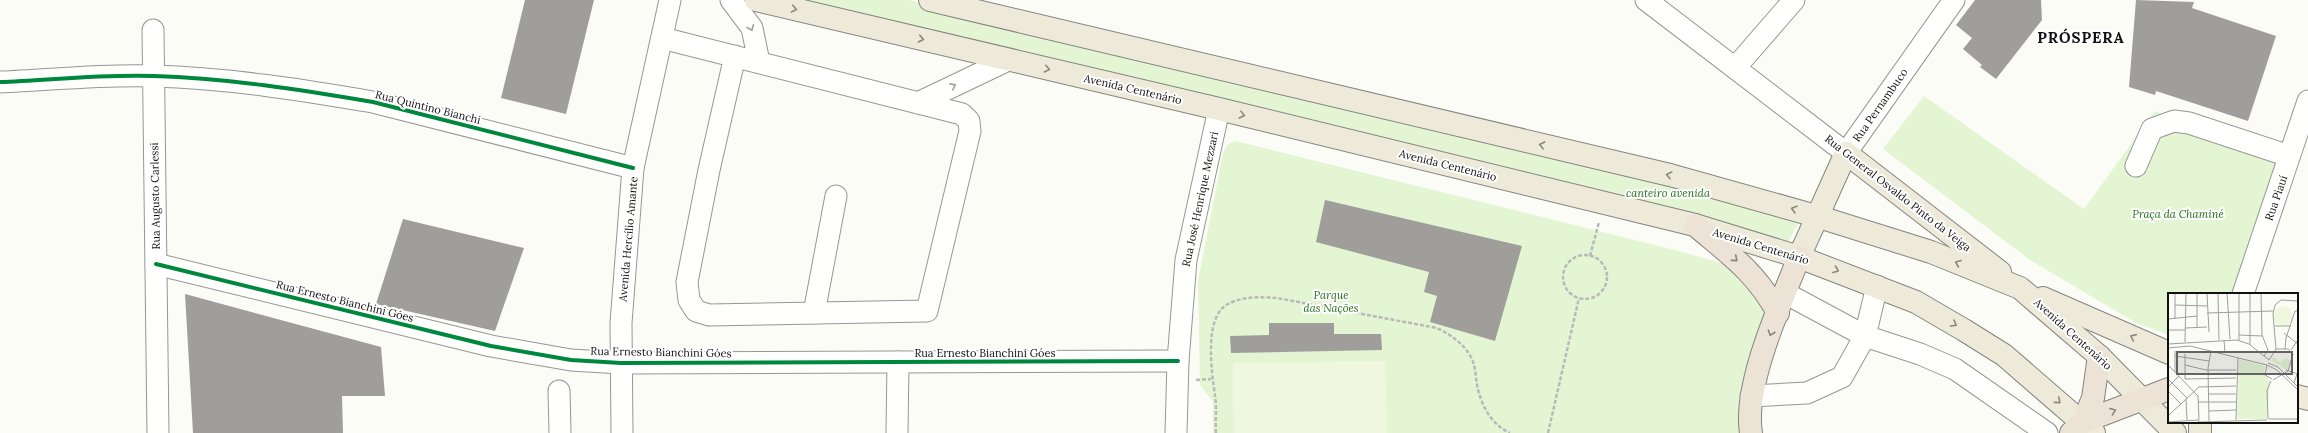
<svg xmlns="http://www.w3.org/2000/svg" width="2308" height="433" viewBox="0 0 2308 433" font-family="Lora,serif">
  <style>
    .green { fill: #e4f5d4 }
    .pitch { fill: #eff8df }
    .building { fill: #a09e9b }
    .lines { fill: none; stroke-linecap: round; stroke-linejoin: round }
    .minor-casing { stroke: #969694; stroke-width: 23 }
    .major-casing { stroke: #848481; stroke-width: 24 }
    .highway-casing { stroke: #848481; stroke-width: 24 }
    .path { stroke: #b9b9b8; stroke-width: 2.5; stroke-dasharray: 4 2; stroke-linecap: butt }
    .minor { stroke: #fffffe; stroke-width: 21 }
    .major { stroke: #eeeada; stroke-width: 22 }
    .highway { stroke: #ece2d6; stroke-width: 22 }
    .cycleway-casing { stroke: #fff; stroke-width: 6 }
    .cycleway { stroke: #00873e; stroke-width: 4 }
    .oneway { stroke: #8a887f }
    .oneway2 { stroke: #9f9f9f }
    .oneway3 { stroke: #89847d }
    .labels { text-anchor: middle; dominant-baseline: central; stroke-width: 4; stroke-linejoin: round; paint-order: stroke }
    .street-label { font-size: 11px; fill: #101010; stroke: #fff }
    .park-label { font-size: 11px; font-style: italic; fill: #257019; stroke: #fff }
    .district-label { font-size: 15px; font-weight: bold; letter-spacing: 1px; fill: #101010; stroke: #fff }
    .inset-road { fill: none; stroke: #9e9e9b; stroke-width: 1 }
    .view { fill: #636361; fill-opacity: 0.15; stroke: #636361; stroke-width: 2 }
    .inset-edge { fill: none; stroke: #101010; stroke-width: 2 }
  </style>
  <rect width="100%" height="100%" fill="#fcfcf7"/>
  <g class="green">
    <polygon points="803,0 908,0 1181,64 1802,217 1789,241 1655,205"/>
    <polygon points="1924,96 2084,209 2155,111 2281,160 2234,294 2169,294 2169,335 2136,323 2030,260 1883,149"/>
    <polygon points="1236,141 1679,251 1735,267 1769,308 1745,433 1213,433 1213,402 1200,385 1198,281 1223,153 1228,144"/>
  </g>
  <polygon class="pitch" points="1385,361 1387,433 1234,433 1233,363"/>
  <g class="building">
    <polygon points="525,0 594,0 566,114 501,98"/>
    <polygon points="1975,0 2041,0 2042,20 1996,79 1980,67 1982,65 1963,49 1972,38 1956,25"/>
    <polygon points="2136,0 2194,2 2192,8 2276,36 2248,121 2156,91 2155,95 2129,87"/>
    <polygon points="1325,200 1522,246 1495,341 1430,322 1437,296 1424,292 1429,272 1316,242"/>
    <polygon points="403,219 524,248 495,331 376,304"/>
    <polygon points="185,294 381,347 385,396 342,396 343,433 193,433"/>
    <polygon points="1269,323 1334,323 1334,334 1381,334 1382,350 1231,353 1230,336 1269,335"/>
  </g>
  <g class="lines">
    <defs>
      <g id="minor">
        <polyline points="731,0 752,28 759,62"/>
        <polyline points="1646,0 1846,153 1954,0"/>
        <polyline points="153,30 158,433"/>
        <polyline points="662,38 962,114 969,121 970,131 927,311 709,315 696,311 689,300 687,282 709,170 735,56"/>
        <polyline points="1735,68 1794,0"/>
        <path d="M0 82C51 80 103 74 154 76 227 78 302 90 373 102L633 168"/>
        <polyline points="918,103 1008,60"/>
        <polyline points="2136,166 2152,129 2174,121 2189,123 2289,156"/>
        <polyline points="156,264 491,346 571,360 621,363 1178,361"/>
        <polyline points="1785,293 1865,336 1920,354 1955,369 2047,433"/>
        <polyline points="2243,294 2308,101"/>
        <polyline points="814,313 836,196"/>
        <polyline points="559,391 560,433"/>
        <polyline points="1751,396 1807,393 1842,377 1865,336 1877,286"/>
        <polyline points="622,433 621,323 633,168 670,0"/>
        <polyline points="897,433 898,362"/>
        <polyline points="1176,433 1178,361 1186,260 1219,109"/>
      </g>
      <g id="major">
        <polyline points="756,0 1219,109 1695,225 1799,257 1916,302 1964,330 2004,355 2094,433"/>
        <polyline points="930,0 1670,175 1816,216 1931,252 2020,288 2099,356 2175,433"/>
        <polyline points="1799,257 1846,153 2000,272"/>
        <polyline points="2043,298 2169,353"/>
        <polyline points="2297,396 2308,399"/>
        <polyline points="2200,422 2200,433"/>
      </g>
      <g id="highway">
        <path d="M1695 225C1729 254 1756 272 1778 313"/>
        <polyline points="2083,422 2093,398 2099,356"/>
        <path d="M1751 433C1743 385 1781 303 1799 257"/>
        <polyline points="2071,433 2083,422 2169,389"/>
      </g>
    </defs>
    <use href="#minor" class="minor-casing"/>
    <use href="#major" class="major-casing"/>
    <use href="#highway" class="highway-casing"/>
    <g class="path">
      <circle cx="1585" cy="277" r="22"/>
      <polyline points="1590,256 1599,222"/>
      <polyline points="1196,380 1211,379"/>
      <path d="M1216 433C1215 421 1217 408 1215 396 1212 373 1203 317 1228 304 1243 296 1261 297 1277 298L1437 328C1451 335 1463 343 1471 357 1477 369 1475 381 1479 393 1483 409 1494 426 1510 433"/>
      <polyline points="1548,433 1579,298"/>
    </g>
    <use href="#minor" class="minor"/>
    <use href="#major" class="major"/>
    <use href="#highway" class="highway"/>
    <defs>
      <g id="cycleway">
        <path d="M0 82C51 80 103 74 154 76 227 78 302 90 373 102L633 168"/>
        <polyline points="156,264 491,346 571,360 621,363 1178,361"/>
      </g>
    </defs>
    <use href="#cycleway" class="cycleway-casing"/>
    <use href="#cycleway" class="cycleway"/>
  </g>
  <defs><path id="oneway-chevron" d="M-2-3.5L2.5 0L-2 3.5" fill="none" stroke-width="1.6" stroke-linecap="round" stroke-linejoin="round"/></defs>
  <g class="oneway">
    <use href="#oneway-chevron" transform="translate(794 9) rotate(13)"/>
    <use href="#oneway-chevron" transform="translate(921 39) rotate(13)"/>
    <use href="#oneway-chevron" transform="translate(1047 69) rotate(13)"/>
    <use href="#oneway-chevron" transform="translate(1242 115) rotate(14)"/>
    <use href="#oneway-chevron" transform="translate(1542 145) rotate(-167)"/>
    <use href="#oneway-chevron" transform="translate(1669 175) rotate(-166)"/>
    <use href="#oneway-chevron" transform="translate(1794 209) rotate(-164)"/>
    <use href="#oneway-chevron" transform="translate(1958 263) rotate(-157)"/>
    <use href="#oneway-chevron" transform="translate(1836 270) rotate(21)"/>
    <use href="#oneway-chevron" transform="translate(1954 324) rotate(30)"/>
    <use href="#oneway-chevron" transform="translate(2133 337) rotate(-156)"/>
    <use href="#oneway-chevron" transform="translate(2058 401) rotate(41)"/>
  </g>
  <g class="oneway2">
    <use href="#oneway-chevron" transform="translate(751 28) rotate(67)"/>
    <use href="#oneway-chevron" transform="translate(953 86) rotate(-26)"/>
  </g>
  <g class="oneway3">
    <use href="#oneway-chevron" transform="translate(1735 259) rotate(40)"/>
    <use href="#oneway-chevron" transform="translate(1771 333) rotate(109)"/>
    <use href="#oneway-chevron" transform="translate(2113 411) rotate(-21)"/>
  </g>
  <g class="labels">
    <g class="street-label">
      <text transform="translate(1133 89) rotate(13)">Avenida Centenário</text>
      <text transform="translate(1880 105) rotate(-55)">Rua Pernambuco</text>
      <text transform="translate(428 107) rotate(14)">Rua Quintino Bianchi</text>
      <text transform="translate(1448 165) rotate(14)">Avenida Centenário</text>
      <text transform="translate(1898 193) rotate(38)">Rua General Osvaldo Pinto da Veiga</text>
      <text transform="translate(155 196) rotate(-91)">Rua Augusto Carlessi</text>
      <text transform="translate(2276 198) rotate(-71)">Rua Piauí</text>
      <text transform="translate(1200 199) rotate(-78)">Rua José Henrique Mezzari</text>
      <text transform="translate(628 239) rotate(-85)">Avenida Hercílio Amante</text>
      <text transform="translate(1761 246) rotate(17)">Avenida Centenário</text>
      <text transform="translate(345 301) rotate(14)">Rua Ernesto Bianchini Góes</text>
      <text transform="translate(2073 334) rotate(42)">Avenida Centenário</text>
      <text transform="translate(661 352) rotate(1)">Rua Ernesto Bianchini Góes</text>
      <text x="985" y="353">Rua Ernesto Bianchini Góes</text>
    </g>
    <g class="park-label">
      <text x="1668" y="193">canteiro avenida</text>
      <text x="2178" y="214">Praça da Chaminé</text>
      <text x="1331" y="295">Parque<tspan x="1331" dy="13">das Nações</tspan></text>
    </g>
    <g class="district-label">
      <text x="2081" y="37">PRÓSPERA</text>
    </g>
  </g>
  <g transform="translate(2168 293)">
    <rect width="130" height="130" fill="#fcfcf7"/>
    <path d="M105 64 113 70 117 65 123 67 119 77 103 67ZM71 66 97 73 96 79 102 89 99 126H69Z" fill="#e4f5d4"/>
    <path d="M105 23a10 10 0 1 1 20 0a10 10 0 1 1-20 0Z" fill="#eff8df"/>
    <path class="inset-road" d="M29 0V34M39 0 41 39M50 0 51 47M59 0 62 46M71 0V47M82 0V52M93 0 94 42 100 57 96 63M7 12 39 13M39 20 105 18M0 26 29 23M7 26V0M107 33H123M17 35 39 34M0 37H17M116 40 130 51M71 42 94 43M56 47 57 60M17 49 18 0M0 51 69 47 81 51 101 67 108 56H120L125 61 120 78M0 55 22 53 99 72 109 77 130 97M108 56 105 21 107 12 113 7 130 8M117 56 118 45 127 18H130M123 57 130 47M7 58V79M17 61V86M7 63 41 68M100 70 110 74 130 94M0 72 30 103 31 127M17 72 38 77H68M99 72 97 82 104 86M118 77 130 81M0 86 19 105M17 86 68 85M105 87 120 78M126 90 130 78M0 94 11 83M0 98 13 111M40 101H68M18 106 19 127M30 109H68M41 118 68 117M1 122 31 94 68 93M100 126 99 97 103 88M101 126H130M68 127 70 65M41 128 40 75 43 58M0 129 30 127 31 129M31 129 99 127"/>
    <path class="view" d="M9 59H124V81H9Z"/>
    <rect width="130" height="130" class="inset-edge"/>
  </g>
</svg>
